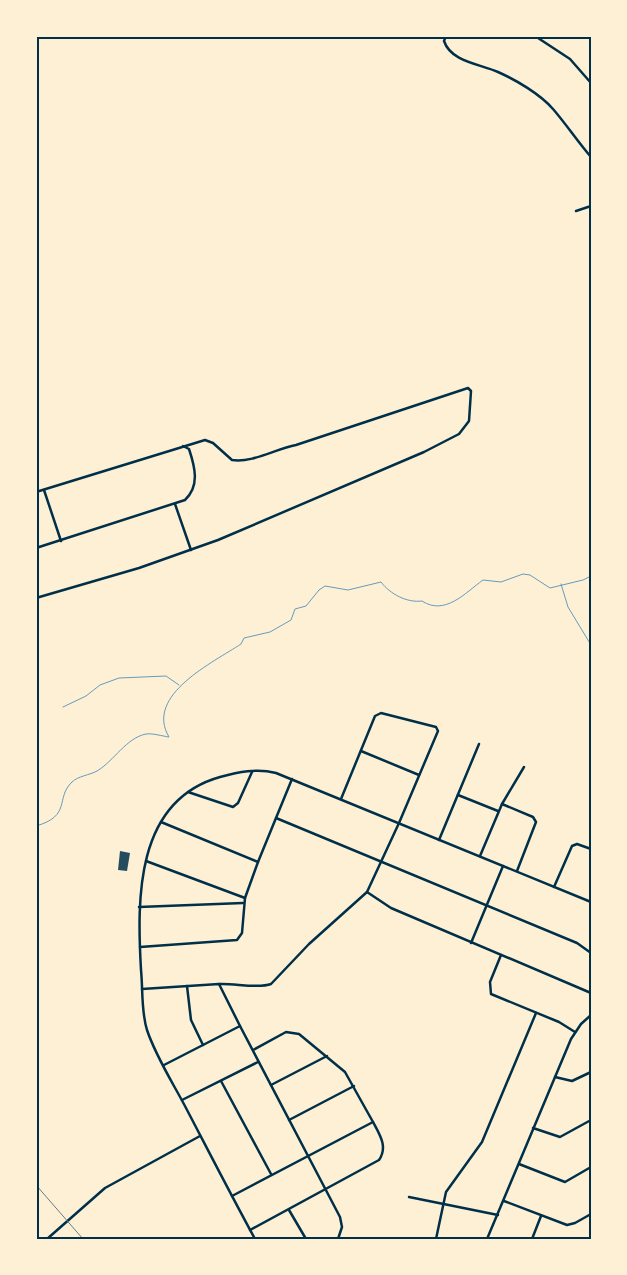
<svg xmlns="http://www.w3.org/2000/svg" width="627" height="1275" viewBox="0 0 627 1275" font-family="Helvetica,sans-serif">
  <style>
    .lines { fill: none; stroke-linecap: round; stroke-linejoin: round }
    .stream { stroke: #669bbc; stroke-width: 1 }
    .building { fill: #264d5e }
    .minor { stroke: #003049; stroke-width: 2.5 }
    .rail { stroke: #657d81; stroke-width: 1 }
    .neatline { fill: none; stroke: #003049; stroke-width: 2 }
  </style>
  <rect width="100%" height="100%" fill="#fdf0d5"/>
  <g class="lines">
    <g class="stream">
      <polyline points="561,584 568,607 591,645"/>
      <polyline points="63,707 86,696 100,685 119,678 166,676 179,685"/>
      <path d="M36 826C72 816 55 798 72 782 78 776 90 775 97 771 114 761 126 738 146 734 152 733 162 736 169 737 144 695 214 662 241 644L244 638 270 632 291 620 295 609 306 606 319 590 325 586 348 590 381 582C390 594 407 603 422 601 445 616 465 593 483 580L501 582 523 574 530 575 550 588 583 580 591 576"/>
    </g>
  </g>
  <polygon class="building" points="120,851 130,853 127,871 118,870"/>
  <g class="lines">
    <g class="minor">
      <path d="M446 36 444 41C451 62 480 64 498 72 516 80 540 94 553 109 566 124 578 142 591 157"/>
      <polyline points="535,36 570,59 591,83"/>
      <polyline points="576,211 591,206"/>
      <polyline points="44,490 61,541"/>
      <path d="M36 492 205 440 213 443 232 460C253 463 275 449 296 445L468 388 471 391 469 421 459 434 424 452 218 540 139 568 36 598"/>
      <polyline points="175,504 191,550"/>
      <path d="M36 548 185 500C200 486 195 467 189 449L183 446"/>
      <polyline points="361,751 419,775"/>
      <polyline points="188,792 233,807 238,803 252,772"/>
      <polyline points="458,795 498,811"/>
      <polyline points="341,799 375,716 381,713 436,727 438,731 399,823 367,892 391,908 591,993"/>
      <polyline points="502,804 533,817 536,822 517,871"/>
      <polyline points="276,818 292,779"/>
      <polyline points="439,840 479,744"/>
      <polyline points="480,856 502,804 524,767"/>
      <polyline points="146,861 245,898"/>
      <polyline points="258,862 276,818 577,943 591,953"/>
      <polyline points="554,887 572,846 577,844 591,849"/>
      <polyline points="139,907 243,903"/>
      <polyline points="471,943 503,866"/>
      <polyline points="140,947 237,940 242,933 245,898 258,862 161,822"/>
      <polyline points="501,955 490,982 491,994 559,1022 575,1032"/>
      <path d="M219 984C234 983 258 989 271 984L309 944 367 892"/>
      <polyline points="187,986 191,1020 203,1045"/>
      <polyline points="142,989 219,984 240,1026"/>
      <polyline points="164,1065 240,1026 340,1217 342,1227 338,1239"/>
      <polyline points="555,1077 572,1081 591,1072"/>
      <polyline points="221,1081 271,1174"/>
      <polyline points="271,1085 327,1056"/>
      <polyline points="182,1100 258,1062"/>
      <polyline points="289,1120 354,1086"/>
      <polyline points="533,1128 560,1137 591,1120"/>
      <polyline points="519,1164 565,1182 591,1167"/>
      <polyline points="232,1196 373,1122 345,1072 299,1034 286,1032 253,1050"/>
      <polyline points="409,1197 498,1215"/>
      <polyline points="504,1201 567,1225 575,1223 591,1214"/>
      <polyline points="289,1210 306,1239"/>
      <path d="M250 1230 379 1160C388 1147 380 1135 373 1122"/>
      <polyline points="47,1239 105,1188 200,1136"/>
      <path d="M255 1239C231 1195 209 1152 186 1108 173 1083 156 1057 147 1030 141 1011 143 989 141 970 137 899 135 801 220 777 238 772 257 768 276 773L591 902"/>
      <polyline points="436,1239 446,1192 482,1142 536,1013"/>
      <polyline points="487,1239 571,1039 581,1024 591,1015"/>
      <polyline points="532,1239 541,1216"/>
    </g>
    <polyline class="rail" points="36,1185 83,1239"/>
  </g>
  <rect width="627" height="1275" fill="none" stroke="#fdf0d5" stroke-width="75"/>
  <rect x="38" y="38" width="552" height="1200" class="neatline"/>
</svg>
